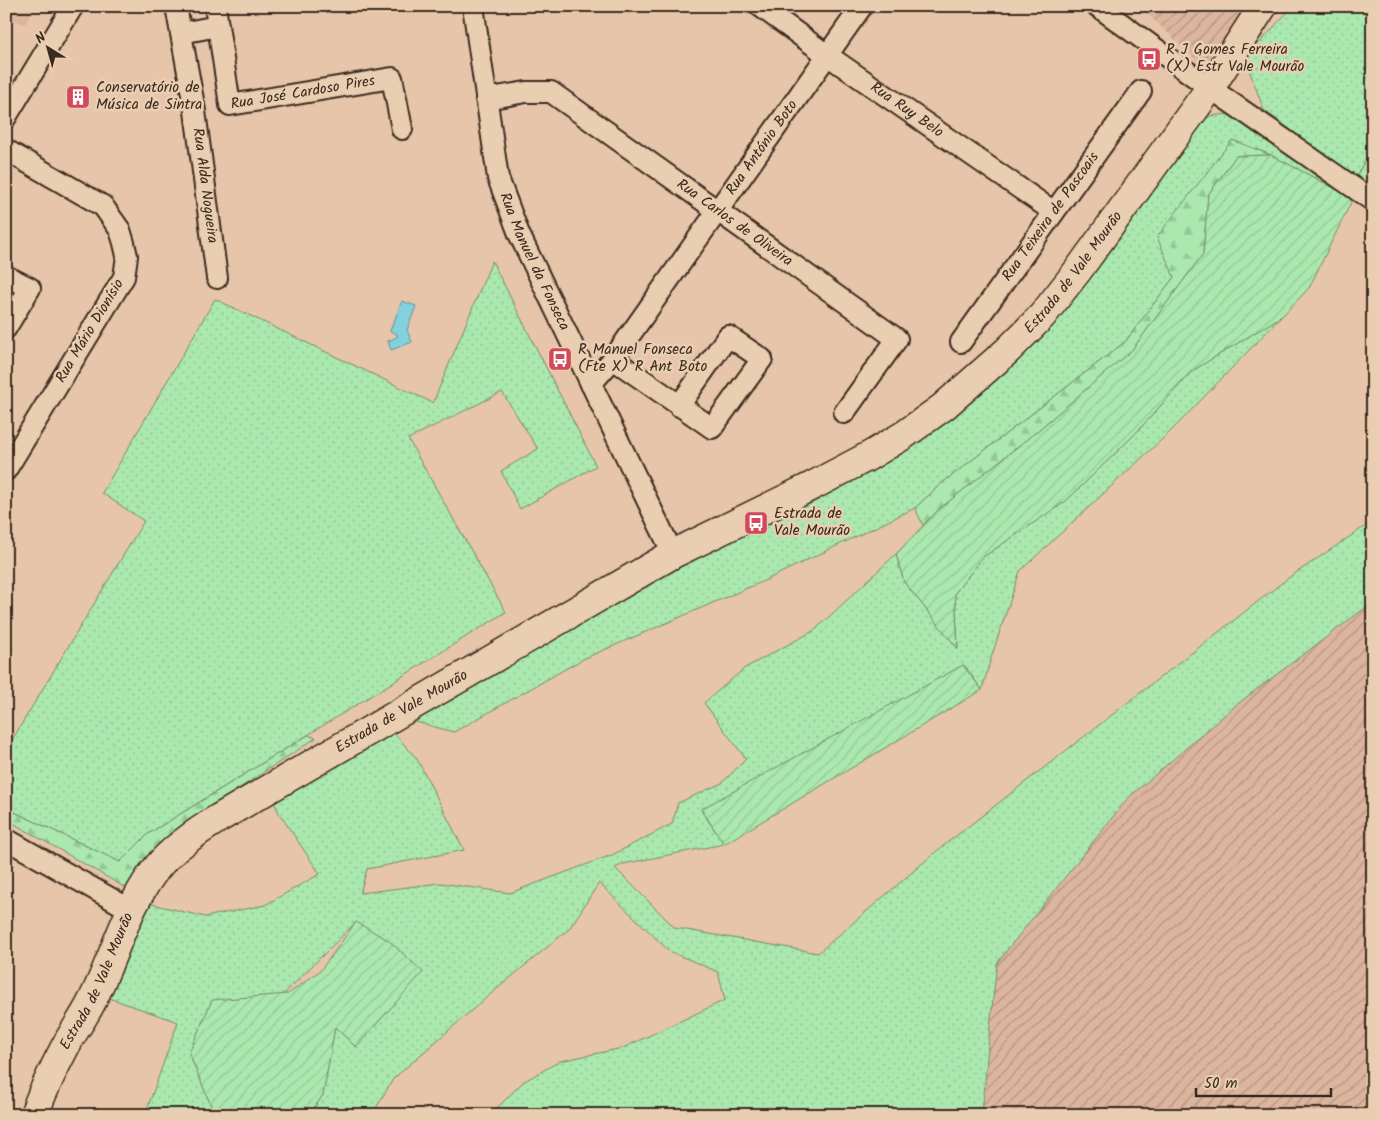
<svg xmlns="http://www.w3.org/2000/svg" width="1379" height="1121" viewBox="0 0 1379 1121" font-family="Kalam,sans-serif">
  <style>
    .built { fill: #dcb59f }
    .industrial { fill: url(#industrial-furrows) }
    .grass { fill: url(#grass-dots); stroke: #728966 }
    .forest { fill: url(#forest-firs); stroke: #728966 }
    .garden { fill: url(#garden-furrows); stroke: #728966 }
    .water { fill: #82d2dd; stroke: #668f91 }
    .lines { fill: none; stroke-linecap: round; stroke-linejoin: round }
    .street-casing { stroke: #3b2a1e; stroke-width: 24 }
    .secondary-casing { stroke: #3b2a1e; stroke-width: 31 }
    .street { stroke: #eaceb1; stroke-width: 20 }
    .secondary { stroke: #eaceb1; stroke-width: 28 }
    .labels { text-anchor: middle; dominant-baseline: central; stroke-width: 5; stroke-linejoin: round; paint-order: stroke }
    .poi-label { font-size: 15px; fill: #3b2a1e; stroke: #eaceb1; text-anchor: start }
    .street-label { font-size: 15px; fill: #3b2a1e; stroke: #eaceb1 }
  </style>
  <defs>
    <pattern id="industrial-furrows" width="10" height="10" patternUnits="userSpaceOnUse" patternTransform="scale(1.25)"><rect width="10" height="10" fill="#dcb59f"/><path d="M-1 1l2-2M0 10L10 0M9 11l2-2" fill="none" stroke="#b49381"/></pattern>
    <pattern id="grass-dots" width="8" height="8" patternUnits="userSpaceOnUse" patternTransform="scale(1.25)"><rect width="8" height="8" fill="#aae8af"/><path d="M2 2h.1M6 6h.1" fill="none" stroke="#93c796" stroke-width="1.8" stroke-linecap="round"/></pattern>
    <pattern id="forest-firs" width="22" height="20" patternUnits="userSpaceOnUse" patternTransform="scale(1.25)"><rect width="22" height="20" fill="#aae8af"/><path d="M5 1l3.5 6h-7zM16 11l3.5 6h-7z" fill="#93c796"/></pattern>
    <pattern id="garden-furrows" width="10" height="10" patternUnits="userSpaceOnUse" patternTransform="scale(1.25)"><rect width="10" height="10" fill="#aae8af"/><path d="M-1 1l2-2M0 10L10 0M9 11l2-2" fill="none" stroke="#93c796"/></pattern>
  </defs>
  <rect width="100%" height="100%" fill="#e7c5ab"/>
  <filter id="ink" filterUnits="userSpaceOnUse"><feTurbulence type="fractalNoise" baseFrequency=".02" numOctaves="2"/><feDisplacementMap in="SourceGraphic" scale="10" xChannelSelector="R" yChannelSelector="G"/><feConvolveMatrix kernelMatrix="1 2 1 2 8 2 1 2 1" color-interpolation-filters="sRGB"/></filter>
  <g filter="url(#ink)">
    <polygon class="built" points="6,6 35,6 25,24 6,19"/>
    <g class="industrial">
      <polygon points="1139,6 1254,6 1217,51 1202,65"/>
      <polygon points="1373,602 1373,1115 982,1115 989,1036 997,963 1127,799 1236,705"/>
    </g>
    <g class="grass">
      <polygon points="1293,6 1373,6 1373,148 1355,178 1264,110 1245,59"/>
      <polygon points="1230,114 1301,159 1353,198 1271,155 1232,140 1174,277 1125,342 941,484 915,508 766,580 583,659 454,732 412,721 693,556 913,443 1022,356 1072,300 1199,124 1210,116"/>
      <polygon points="492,261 596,466 520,509 501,471 538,449 502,392 408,439 506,612 148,834 120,862 6,808 6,750 144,521 102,493 215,299 433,403"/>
      <polygon points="1282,316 1173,429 1020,571 991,658 982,690 964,665 701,810 724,844 623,864 615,868 675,928 818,953 938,850 1287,579 1373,521 1373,602 1236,705 1127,799 997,963 989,1036 982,1115 490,1115 523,1082 560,1061 623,1048 725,1000 718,972 669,951 599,883 569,929 480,1003 393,1079 372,1115 309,1115 323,1095 335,1027 356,1047 356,922 283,995 212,1001 189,1053 215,1115 145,1115 178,1022 106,997 148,903 205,917 265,905 320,874 279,813 274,802 393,732 417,759 464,850 367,869 360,893 440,883 510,893 612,855 672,824 678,803 722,783 746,759 704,703 745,668 815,630 896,554 904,582 958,648 955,593 983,557 1066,501 1135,434 1192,371"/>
    </g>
    <g class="forest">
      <polygon points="1232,140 1271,155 1236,156 1208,195 1203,254 1132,350 1036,432 937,511 923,525 915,508 941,484 1125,342 1174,277 1157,237"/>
      <polygon points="1373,148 1373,177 1368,187 1355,178"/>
      <polygon points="308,735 316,738 180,827 150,858 126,888 6,819 6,808 120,862 148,834"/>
    </g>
    <g class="garden">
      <polygon points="1271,155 1353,198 1309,288 1282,316 1192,371 1135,434 1066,501 983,557 955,593 958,649 904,582 896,554 937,511 1036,432 1132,350 1203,254 1208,195 1236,156"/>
      <polygon points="963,665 982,690 724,844 701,809"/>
      <polygon points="356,922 388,940 423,972 356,1047 335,1027 323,1095 309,1115 215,1115 189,1053 212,1000 288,994 321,970"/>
    </g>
    <polygon class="water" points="402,301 416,306 407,330 412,342 391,350 388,341 397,337 397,334 390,331"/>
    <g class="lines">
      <defs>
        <g id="street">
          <path id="s1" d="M176 6 195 111 217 278"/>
          <path id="s2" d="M215 6 230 105 392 78 402 129"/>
          <path id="s3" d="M473 6 498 178 519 234 673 554"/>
          <path id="s4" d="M760 6 827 55 1054 212"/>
          <polyline points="1097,6 1210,88 1373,201"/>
          <polyline points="181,33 218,26"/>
          <path id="s5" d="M486 99 526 92H551L897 339 844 413"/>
          <polyline points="6,117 73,6"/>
          <polyline points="6,150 103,206 120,230 124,243 127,256 124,277 6,470"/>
          <polyline points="6,276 30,288 6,328"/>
          <path id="s6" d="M961 342 1141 91"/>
          <polyline points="613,359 712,428 762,359 728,336 679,406"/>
          <path id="s7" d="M591 384 613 359 862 6"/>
          <polyline points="6,839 131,910"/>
        </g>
        <g id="secondary">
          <path id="s8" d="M34 1115C42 1092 53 1070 64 1049 72 1033 83 1019 91 1003 114 959 127 902 160 864 177 845 198 831 219 818L673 554 812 486 869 456 904 435 943 407 1007 351 1042 316 1079 269 1210 88 1263 6"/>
        </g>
      </defs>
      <use href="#street" class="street-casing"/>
      <use href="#secondary" class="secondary-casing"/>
      <use href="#street" class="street"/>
      <use href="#secondary" class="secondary"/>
    </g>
  </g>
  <defs>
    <symbol id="bus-square" viewBox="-11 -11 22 22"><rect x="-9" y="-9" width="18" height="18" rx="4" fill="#d1495b" stroke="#eaceb1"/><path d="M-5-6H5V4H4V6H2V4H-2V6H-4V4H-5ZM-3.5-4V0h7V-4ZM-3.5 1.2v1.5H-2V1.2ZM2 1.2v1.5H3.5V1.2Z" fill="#fff"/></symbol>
    <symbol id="building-square" viewBox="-11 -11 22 22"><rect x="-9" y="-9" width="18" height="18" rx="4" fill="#d1495b" stroke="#eaceb1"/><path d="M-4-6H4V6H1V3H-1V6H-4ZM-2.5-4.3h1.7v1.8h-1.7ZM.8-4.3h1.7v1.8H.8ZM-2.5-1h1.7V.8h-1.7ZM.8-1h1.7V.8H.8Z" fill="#fff"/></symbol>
  </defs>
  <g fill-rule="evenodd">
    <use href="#bus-square" x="1135" y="45" width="28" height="28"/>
    <use href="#building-square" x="64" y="83" width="28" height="28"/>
    <use href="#bus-square" x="546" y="345" width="28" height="28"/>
    <use href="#bus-square" x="742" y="509" width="28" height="28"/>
  </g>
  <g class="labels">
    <g class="poi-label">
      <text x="1166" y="50">R J Gomes Ferreira<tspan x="1166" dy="17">(X) Estr Vale Mourão</tspan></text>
      <text x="96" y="88">Conservatório de<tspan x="96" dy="17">Música de Sintra</tspan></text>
      <text x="578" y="350">R Manuel Fonseca<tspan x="578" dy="17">(Fte X) R Ant Boto</tspan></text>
      <text x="774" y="514">Estrada de<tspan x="774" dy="17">Vale Mourão</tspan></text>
    </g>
    <g class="street-label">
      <text stroke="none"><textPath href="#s2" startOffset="174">Rua José Cardoso Pires</textPath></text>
      <text stroke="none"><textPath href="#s4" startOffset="180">Rua Ruy Belo</textPath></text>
      <text stroke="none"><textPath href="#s7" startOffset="292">Rua António Boto</textPath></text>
      <text stroke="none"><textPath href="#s1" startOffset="182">Rua Alda Nogueira</textPath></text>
      <text stroke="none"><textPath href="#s6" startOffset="154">Rua Teixeira de Pascoais</textPath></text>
      <text stroke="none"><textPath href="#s5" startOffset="291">Rua Carlos de Oliveira</textPath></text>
      <text stroke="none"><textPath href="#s3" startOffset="265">Rua Manuel da Fonseca</textPath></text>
      <text stroke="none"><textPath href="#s8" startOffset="1378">Estrada de Vale Mourão</textPath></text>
      <text transform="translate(90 331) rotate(-59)">Rua Mário Dionísio</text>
      <text stroke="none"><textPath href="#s8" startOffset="568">Estrada de Vale Mourão</textPath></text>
      <text stroke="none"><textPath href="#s8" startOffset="148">Estrada de Vale Mourão</textPath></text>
    </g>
  </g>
  <rect width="1379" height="1121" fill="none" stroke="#eaceb1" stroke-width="25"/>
  <rect x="12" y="12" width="1354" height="1096" fill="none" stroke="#3b2a1e" stroke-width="2" filter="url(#ink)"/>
  <g transform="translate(48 48) rotate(323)" stroke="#eaceb1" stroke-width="4" paint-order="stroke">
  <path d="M0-4L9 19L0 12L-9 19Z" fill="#3b2a1e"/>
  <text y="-8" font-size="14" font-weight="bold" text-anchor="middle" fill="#3b2a1e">N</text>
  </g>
  <path d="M1196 1088v8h135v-8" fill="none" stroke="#3b2a1e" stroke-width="2.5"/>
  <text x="1204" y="1088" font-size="15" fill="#3b2a1e" stroke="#eaceb1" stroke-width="4" paint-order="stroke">50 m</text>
</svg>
